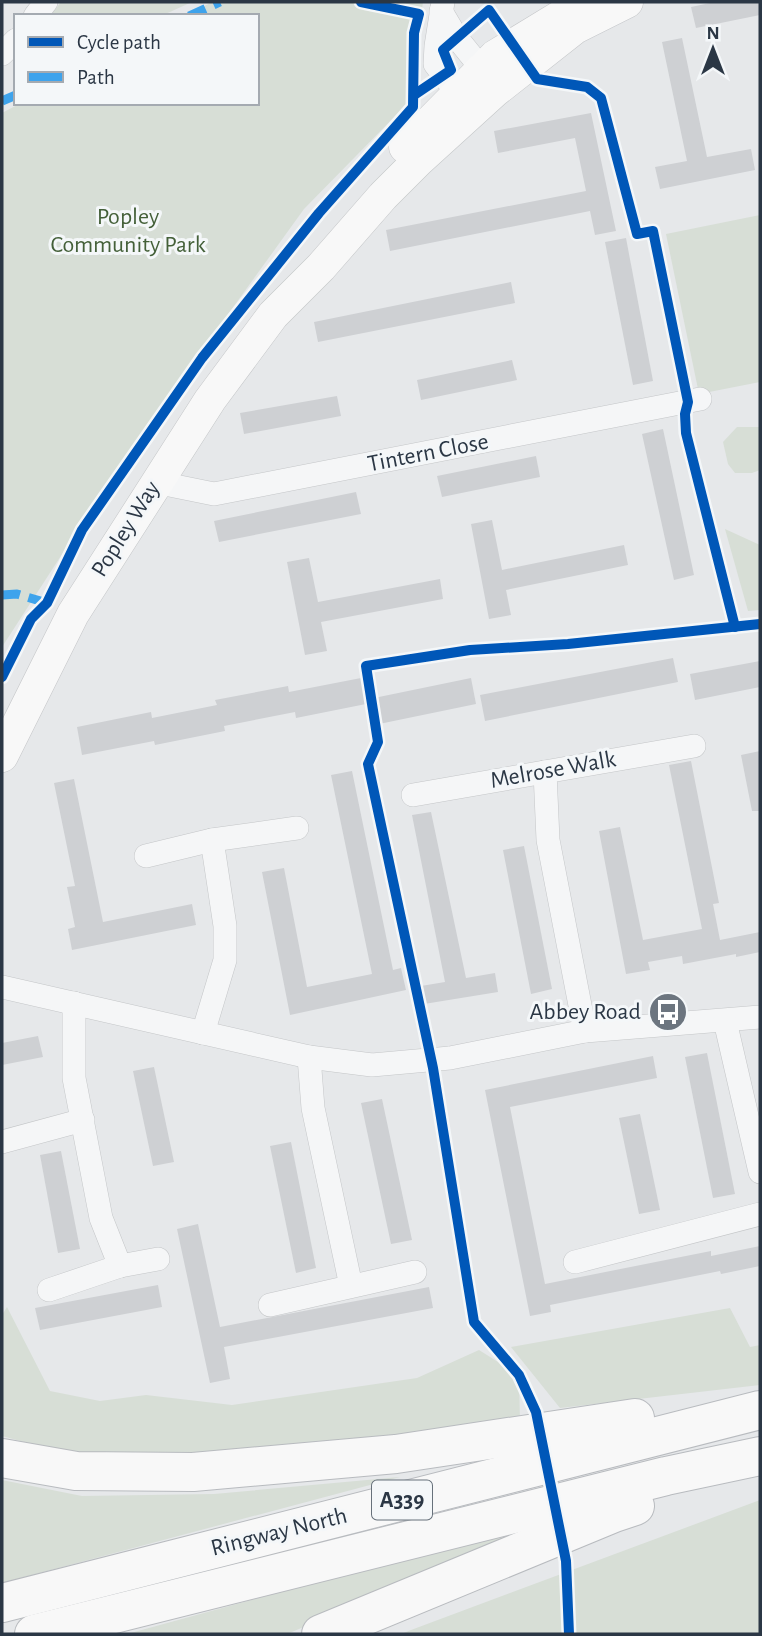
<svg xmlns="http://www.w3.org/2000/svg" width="762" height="1636" viewBox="0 0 762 1636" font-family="'Alegreya Sans',sans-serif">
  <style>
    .green { fill: #d7ded6 }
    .building { fill: #ced0d3 }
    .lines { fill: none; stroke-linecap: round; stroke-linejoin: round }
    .street-casing { stroke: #c4c6c8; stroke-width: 24 }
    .secondary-casing { stroke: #c4c6c8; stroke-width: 33 }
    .highway-casing { stroke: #b8bbbf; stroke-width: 40 }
    .street { stroke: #f5f6f7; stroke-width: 23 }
    .secondary { stroke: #f8f8f8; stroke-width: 32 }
    .highway { stroke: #f8f8f8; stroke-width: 38 }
    .quiet { stroke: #3ea3ec; stroke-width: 9; stroke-dasharray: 18 9; stroke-linecap: butt }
    .cycleway-casing { stroke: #f4f7f9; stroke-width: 15 }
    .cycleway { stroke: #0057b8; stroke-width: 10 }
    .labels { text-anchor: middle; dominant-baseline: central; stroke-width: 6; stroke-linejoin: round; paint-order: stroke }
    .shield { fill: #f4f7f9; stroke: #67717b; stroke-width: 2 }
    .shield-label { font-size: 23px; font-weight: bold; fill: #2b3745 }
    .park-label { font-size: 24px; fill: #446039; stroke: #f4f7f9 }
    .street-label { font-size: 24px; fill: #2b3745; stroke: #f4f7f9 }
    .poi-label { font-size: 24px; fill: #2b3745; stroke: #f4f7f9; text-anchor: end }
  </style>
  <rect width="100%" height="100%" fill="#e6e8ea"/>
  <g class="green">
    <polygon points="61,2 192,2 161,16 50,16"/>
    <polygon points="212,2 423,2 412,77 408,79 406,105 304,209 123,460 2,647 2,113 21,103 257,103 257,16 186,16"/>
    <polygon points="760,215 760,382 699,394 666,234"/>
    <polygon points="737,427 760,427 760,470 752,473 735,473 728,464 723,442"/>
    <polygon points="725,529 760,545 760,610 748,611"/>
    <polygon points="7,1307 50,1391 100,1401 146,1395 232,1405 417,1378 479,1350 519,1375 520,1422 135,1461 35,1445 2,1436 2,1315"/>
    <polygon points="730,1308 750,1347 760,1345 760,1385 560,1408 511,1347"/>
    <polygon points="400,1477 2,1583 2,1480 82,1496 214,1494"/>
    <polygon points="760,1500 760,1634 401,1634 411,1630"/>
    <polygon points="591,1507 287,1634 127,1634"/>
  </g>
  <g class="building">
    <polygon points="715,2 760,2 760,15 696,28 691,7"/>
    <polygon points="682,38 707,157 751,149 755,170 660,189 655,167 687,161 662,42"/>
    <polygon points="591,113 616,231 595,235 590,211 390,251 386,230 586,191 575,138 498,153 494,131"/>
    <polygon points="626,238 653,381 633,385 605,242"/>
    <polygon points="511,282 515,303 318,342 314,322"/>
    <polygon points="512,360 517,380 421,400 417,380"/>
    <polygon points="337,396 341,416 244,434 240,413"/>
    <polygon points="663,429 694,575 674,580 642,434"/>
    <polygon points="536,456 540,477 442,497 437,476"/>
    <polygon points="356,492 361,514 219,542 214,521"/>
    <polygon points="492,520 502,570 624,545 628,565 506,590 511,615 489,619 471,524"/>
    <polygon points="309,558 318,602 440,579 443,599 321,622 327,651 305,655 287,562"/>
    <polygon points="673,658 678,682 485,721 480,695"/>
    <polygon points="760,661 760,687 695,700 690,674"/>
    <polygon points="361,678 366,704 296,718 295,712 224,726 225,731 155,745 154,741 82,755 77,727 151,712 152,718 217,705 215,700 288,686 289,692"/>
    <polygon points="471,678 476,704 379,724 374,698"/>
    <polygon points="760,751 760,811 752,811 741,755"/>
    <polygon points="691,761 719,903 713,904 720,940 760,932 760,952 736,957 736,954 683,964 682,956 648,962 650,970 626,974 599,831 620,827 643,940 702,929 669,765"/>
    <polygon points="352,771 393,970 401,968 406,990 290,1015 262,872 284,868 307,987 372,974 331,775"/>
    <polygon points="74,779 103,922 192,904 196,925 72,950 68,929 75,927 67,887 75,886 54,783"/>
    <polygon points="431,812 466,978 495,973 498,992 424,1004 421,986 445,982 412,815"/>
    <polygon points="524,846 552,989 531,994 503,850"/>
    <polygon points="38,1036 43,1057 2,1065 2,1043"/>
    <polygon points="707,1053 735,1194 713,1198 685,1057"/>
    <polygon points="653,1056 657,1078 510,1107 545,1284 711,1251 711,1256 760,1246 760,1266 721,1274 720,1271 550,1305 551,1312 530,1316 485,1090"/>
    <polygon points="154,1067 174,1162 153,1166 133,1071"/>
    <polygon points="382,1099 412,1240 391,1244 361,1103"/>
    <polygon points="640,1114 660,1210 639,1214 619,1118"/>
    <polygon points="291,1142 316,1268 296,1273 270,1146"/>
    <polygon points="61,1151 80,1249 58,1253 40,1155"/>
    <polygon points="198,1224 220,1327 429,1287 433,1308 224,1347 230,1379 210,1383 177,1229"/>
    <polygon points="158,1285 162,1307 40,1330 35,1308"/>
  </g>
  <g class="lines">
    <defs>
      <g id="street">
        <polyline points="443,2 436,46 435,64 467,106"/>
        <polyline points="441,11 457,38 490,79"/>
        <polyline points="35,16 46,2"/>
        <polyline points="2,54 16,40"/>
        <polyline points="155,482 214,494 700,399"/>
        <polyline points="545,772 548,840 585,1031"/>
        <polyline points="413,795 694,746"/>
        <polyline points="146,856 212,840 297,828"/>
        <polyline points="2,987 309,1057 372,1065 450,1058 585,1031 760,1017"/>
        <polyline points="74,1003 74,1078 101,1218 120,1266"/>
        <polyline points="725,1021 760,1172"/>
        <polyline points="203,1033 225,960 225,926 212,840"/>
        <polyline points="309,1057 313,1108 351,1286"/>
        <polyline points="2,1142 83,1120"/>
        <polyline points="575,1262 760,1214"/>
        <polyline points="49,1290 120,1266 158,1259"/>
        <polyline points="270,1305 415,1272"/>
      </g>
      <g id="secondary">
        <polyline points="405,147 495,56 574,8"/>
        <polyline points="2,756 73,614 210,400 273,315 321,267 383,196 418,161 495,91 575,28 627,2"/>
      </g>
      <g id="highway">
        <polyline points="2,1458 76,1471 193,1472 396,1454 635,1418"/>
        <polyline points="2,1603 760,1410"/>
        <polyline points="34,1634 666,1476 760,1456"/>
        <polyline points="321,1634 614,1513 635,1506"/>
      </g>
    </defs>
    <use href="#street" class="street-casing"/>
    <use href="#secondary" class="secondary-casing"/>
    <use href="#highway" class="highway-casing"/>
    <use href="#street" class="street"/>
    <use href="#secondary" class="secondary"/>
    <use href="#highway" class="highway"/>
    <g class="quiet">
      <polyline points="189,16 220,2"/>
      <polyline points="2,101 16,95"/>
      <polyline points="2,595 17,594 47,603"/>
    </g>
    <defs>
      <g id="cycleway">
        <polyline points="414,95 451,70 443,50 489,10 537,79 587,87 601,98 637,234 653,231 688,402 685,414 686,433 735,627"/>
        <polyline points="2,677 31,619 47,603 82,530 202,358 319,213 413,107 414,33 419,14 361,2"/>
        <polyline points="569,1634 566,1561 536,1412 519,1375 474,1322 433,1068 368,764 378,742 366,666 470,650 568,644 760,624"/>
      </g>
    </defs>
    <use href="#cycleway" class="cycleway-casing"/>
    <use href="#cycleway" class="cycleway"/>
  </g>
  <defs>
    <symbol id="bus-disc" viewBox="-11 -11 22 22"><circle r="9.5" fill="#6c757f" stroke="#f4f7f9"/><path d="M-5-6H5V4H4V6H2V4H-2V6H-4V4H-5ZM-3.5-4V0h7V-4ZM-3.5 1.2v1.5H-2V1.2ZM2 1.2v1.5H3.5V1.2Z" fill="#fff"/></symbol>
  </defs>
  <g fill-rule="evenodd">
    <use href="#bus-disc" x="646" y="990" width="44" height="44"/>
  </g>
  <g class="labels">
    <rect class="shield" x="372" y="1480.5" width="60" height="39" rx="5"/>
    <g class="shield-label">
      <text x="402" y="1500">A339</text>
    </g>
    <g class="park-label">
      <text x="128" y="217">Popley<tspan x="128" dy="28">Community Park</tspan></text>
    </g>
    <g class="street-label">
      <text transform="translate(428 453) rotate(-11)">Tintern Close</text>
      <text transform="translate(126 529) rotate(-58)">Popley Way</text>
      <text transform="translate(553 770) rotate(-10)">Melrose Walk</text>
      <text transform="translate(279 1532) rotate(-14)">Ringway North</text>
    </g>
    <g class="poi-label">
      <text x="641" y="1012">Abbey Road</text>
    </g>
  </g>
  <rect width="762" height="1636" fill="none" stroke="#2b3745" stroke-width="7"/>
  <rect x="14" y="14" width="245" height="91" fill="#f4f7f9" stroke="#a4aab1" stroke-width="2"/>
  <rect x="28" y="37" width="35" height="10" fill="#0057b8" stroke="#a4aab1" stroke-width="2"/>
  <text x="77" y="49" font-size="21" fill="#2b3745">Cycle path</text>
  <rect x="28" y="72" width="35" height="10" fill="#3ea3ec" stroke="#a4aab1" stroke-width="2"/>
  <text x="77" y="84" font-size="21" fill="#2b3745">Path</text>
  <g transform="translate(713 49)" stroke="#f4f7f9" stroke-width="5" paint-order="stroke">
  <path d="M0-5L12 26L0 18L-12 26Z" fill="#2b3745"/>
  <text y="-10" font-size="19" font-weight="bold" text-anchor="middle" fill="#2b3745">N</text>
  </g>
</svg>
